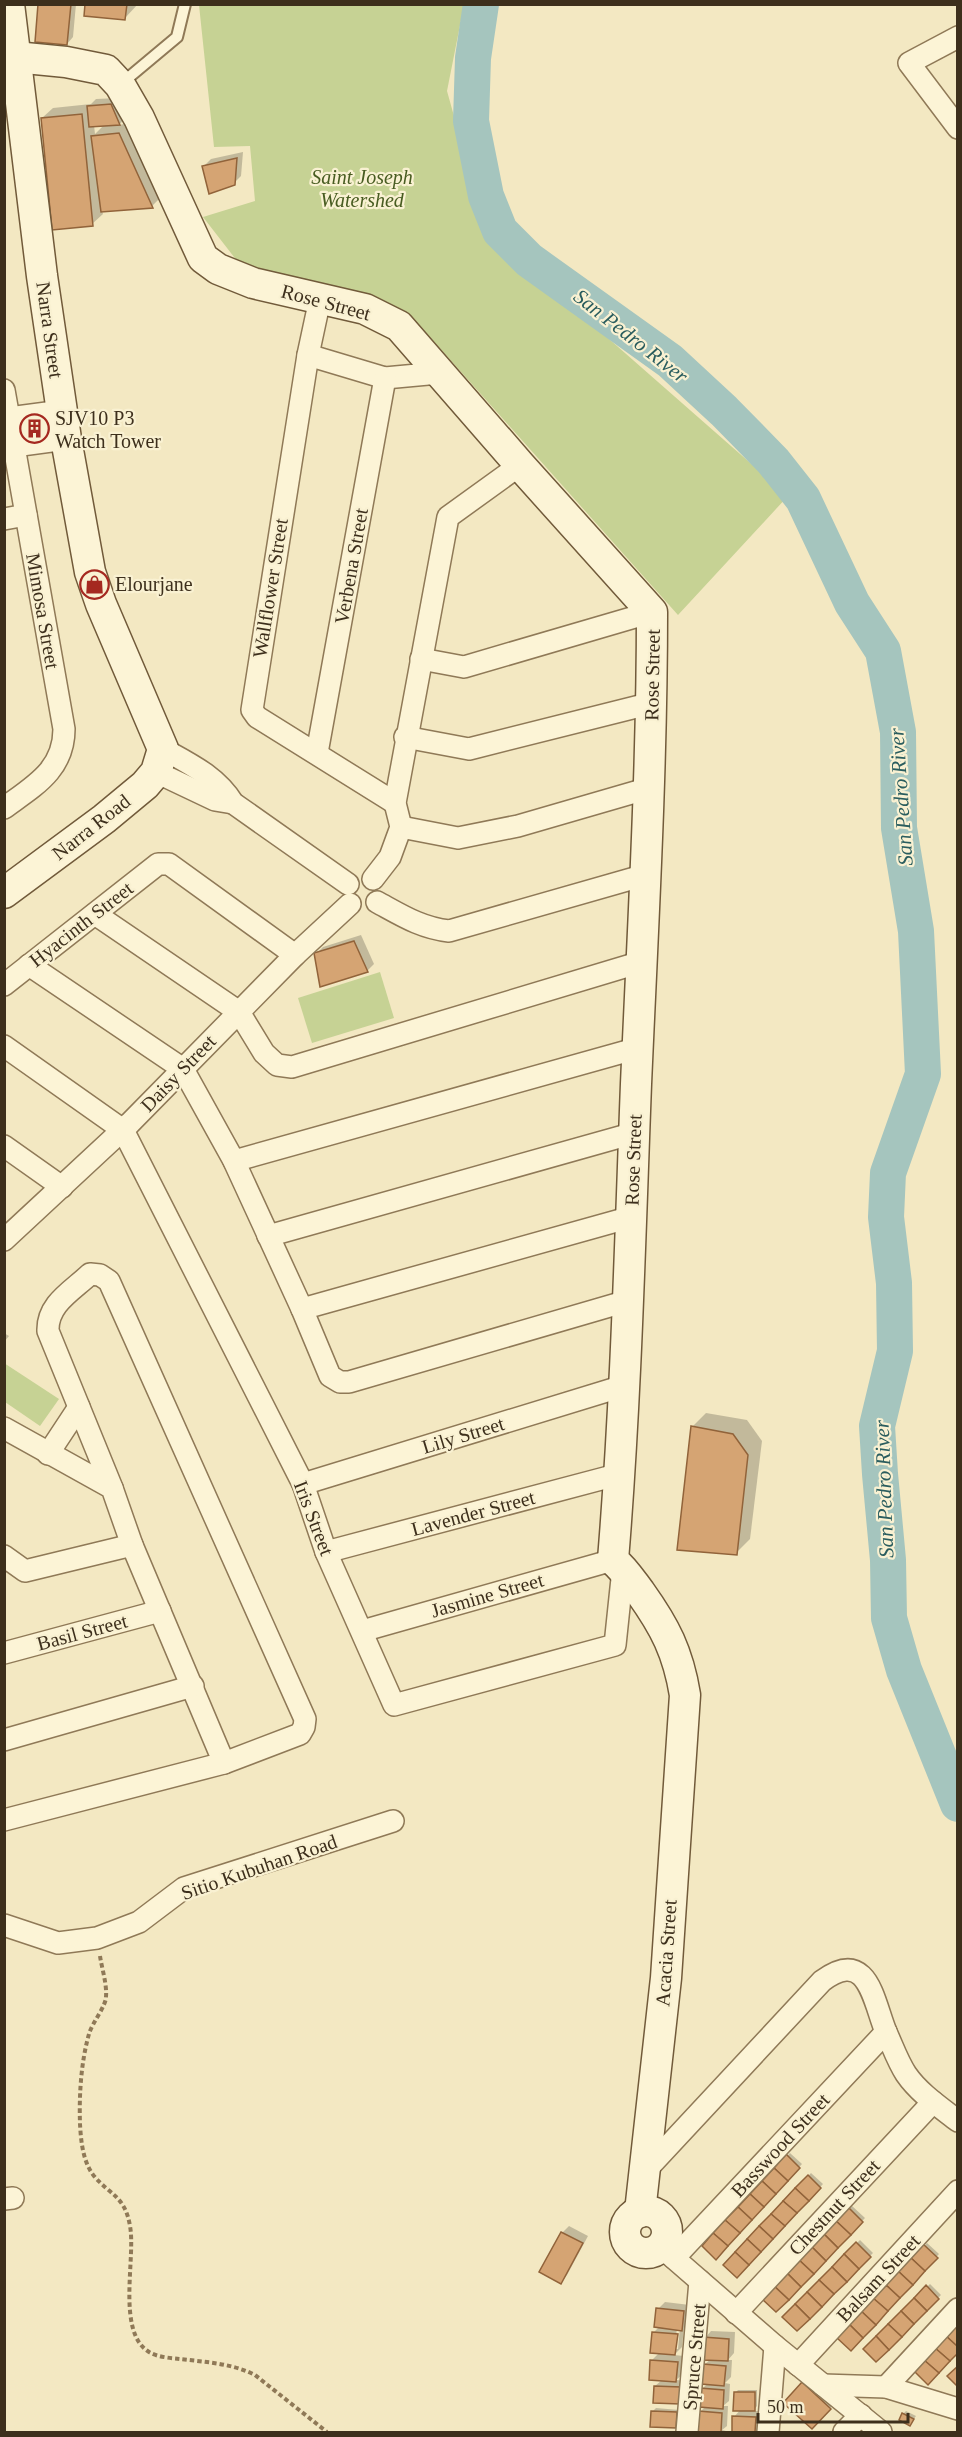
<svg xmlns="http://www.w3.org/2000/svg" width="962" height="2437" viewBox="0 0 962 2437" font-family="'Times New Roman',serif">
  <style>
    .green { fill: #c6d294 }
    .shadow { fill: #0003; fill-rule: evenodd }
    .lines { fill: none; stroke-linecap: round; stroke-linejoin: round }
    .river { stroke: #a5c5be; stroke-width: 36 }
    .building { fill: #d5a473; stroke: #91633a; stroke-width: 1.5 }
    .lane-casing { stroke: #8f7957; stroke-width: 14 }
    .street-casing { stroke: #8f7957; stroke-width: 24 }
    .secondary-casing { stroke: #715a3a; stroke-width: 33 }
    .path { stroke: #8f7957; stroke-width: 4; stroke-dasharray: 4.5 3; stroke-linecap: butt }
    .lane { stroke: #fcf4d6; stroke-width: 10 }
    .street { stroke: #fcf4d6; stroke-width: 21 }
    .secondary { stroke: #fcf4d6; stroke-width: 30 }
    .labels { text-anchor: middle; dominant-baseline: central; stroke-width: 4.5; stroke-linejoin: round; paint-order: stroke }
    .park-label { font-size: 20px; font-style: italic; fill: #485c21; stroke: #f9f1d2 }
    .street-label { font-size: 20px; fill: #3d2f1c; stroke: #f9f1d2 }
    .poi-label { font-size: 20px; fill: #3d2f1c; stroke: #f9f1d2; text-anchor: start }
    .water-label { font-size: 21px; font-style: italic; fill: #2a5d5e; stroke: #f9f1d2 }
  </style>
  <rect width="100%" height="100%" fill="#f3e8c2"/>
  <g class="green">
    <polygon points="199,5 464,5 447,91 486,231 788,496 678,615 412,317 241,266 203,217 255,201 250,146 214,147"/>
    <polygon points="380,972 394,1018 312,1043 298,998"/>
    <polygon points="4,1363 59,1399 40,1426 5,1402"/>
  </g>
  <g class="shadow">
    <polygon points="40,4 76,4 73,37 67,44"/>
    <polygon points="86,4 138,4 125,18"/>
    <path d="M118 98 126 117 119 125 130 123 162 196 152 206 102 211 103 214 92 224 42 118 53 108 91 104 96 99ZM105 124 95 134 94 125Z"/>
    <polygon points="243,152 241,176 234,183 204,166 211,159"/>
    <polygon points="44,419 46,429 43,432 28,435"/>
    <polygon points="361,935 374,964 367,971 316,954 323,947"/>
    <polygon points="4,1333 9,1336 4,1342"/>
    <polygon points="706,1413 747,1420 762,1441 750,1539 736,1553 692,1427"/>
    <polygon points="790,2153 802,2164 716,2258 704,2246"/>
    <polygon points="811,2173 823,2184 737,2276 725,2265"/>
    <polygon points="851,2205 865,2218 776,2310 763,2298"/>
    <polygon points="569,2226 588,2236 567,2275 561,2282 541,2271 562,2233"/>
    <polygon points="860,2240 873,2253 797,2329 784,2317"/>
    <polygon points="927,2243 939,2254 851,2349 839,2338"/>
    <polygon points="930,2284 941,2295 876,2360 865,2349"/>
    <path d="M665 2302 690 2305 688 2323 684 2327 682 2347 674 2355 684 2356 683 2374 676 2380 687 2381 686 2396 655 2386 662 2380 651 2361 660 2352 653 2333 659 2327 658 2309ZM677 2327H680L678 2349H675Z"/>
    <polygon points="711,2331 735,2332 734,2353 728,2360 732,2360 731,2377 725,2383 730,2384 729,2401 723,2406 728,2406 727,2426 722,2430 730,2432 705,2432 700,2412 706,2406 702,2389 708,2383 704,2365 711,2359 705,2338"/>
    <polygon points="810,2377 837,2401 812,2427 785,2402"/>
    <polygon points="738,2390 757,2390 757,2406 753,2411 762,2411 762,2428 757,2432 733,2432 734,2417 741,2409 735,2393"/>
    <polygon points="656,2408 679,2410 678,2424 675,2427 653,2411"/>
    <polygon points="906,2411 916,2416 910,2424 903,2414"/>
  </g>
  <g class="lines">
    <polyline class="river" points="481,4 473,58 471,121 486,196 500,231 529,260 670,361 724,411 773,461 803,499 852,603 883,651 898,732 899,828 916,931 923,1074 888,1173 886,1217 894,1283 895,1351 877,1426 880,1474 888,1560 889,1618 904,1670 958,1804"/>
  </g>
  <g class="building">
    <polygon points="38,4 71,4 67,45 35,42"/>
    <polygon points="85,4 127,4 125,20 84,16"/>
    <polygon points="111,104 120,125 89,127 87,106"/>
    <polygon points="82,114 93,226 52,230 41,118"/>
    <polygon points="119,133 153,208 101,212 91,136"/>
    <polygon points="237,158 235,185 209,194 202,166"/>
    <polygon points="42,421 43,434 26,436 25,423"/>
    <polygon points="354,941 368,972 320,987 314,953"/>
    <polygon points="691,1426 733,1434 748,1455 737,1555 677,1550"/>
    <polygon points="786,2154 800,2168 788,2181 774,2168"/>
    <polygon points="774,2168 788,2181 776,2194 762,2181"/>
    <polygon points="808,2175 821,2188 809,2201 795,2188"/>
    <polygon points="762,2181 776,2194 764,2207 750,2194"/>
    <polygon points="795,2188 809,2201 797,2213 783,2201"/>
    <polygon points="750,2194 764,2207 752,2220 738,2207"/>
    <polygon points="783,2201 797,2213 785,2226 771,2214"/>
    <polygon points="738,2207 752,2220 740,2233 725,2220"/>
    <polygon points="848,2207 863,2222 851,2235 835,2220"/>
    <polygon points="771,2214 785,2226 773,2239 759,2226"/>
    <polygon points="725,2220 740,2233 728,2246 713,2233"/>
    <polygon points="835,2220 851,2235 838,2248 823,2233"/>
    <polygon points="759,2226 773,2239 761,2252 747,2239"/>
    <polygon points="561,2232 583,2243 561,2284 539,2272"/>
    <polygon points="713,2233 728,2246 716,2260 702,2246"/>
    <polygon points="823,2233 838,2248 826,2261 811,2246"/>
    <polygon points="747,2239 761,2252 749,2265 735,2252"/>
    <polygon points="856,2242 871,2257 859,2269 844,2254"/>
    <polygon points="923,2244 938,2258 925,2271 911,2258"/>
    <polygon points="811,2246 826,2261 814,2274 798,2259"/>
    <polygon points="735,2252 749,2265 737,2278 723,2265"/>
    <polygon points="844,2254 859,2269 847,2282 832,2267"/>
    <polygon points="911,2258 925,2271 913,2285 898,2271"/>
    <polygon points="798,2259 814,2274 801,2287 786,2272"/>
    <polygon points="832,2267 847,2282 834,2294 819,2280"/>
    <polygon points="898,2271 913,2285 900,2298 886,2285"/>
    <polygon points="786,2272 801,2287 789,2300 773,2285"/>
    <polygon points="819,2280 834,2294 822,2307 807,2292"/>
    <polygon points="773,2285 789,2300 776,2312 761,2298"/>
    <polygon points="886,2285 900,2298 888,2311 873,2298"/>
    <polygon points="926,2285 939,2299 927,2311 914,2298"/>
    <polygon points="807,2292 822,2307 810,2319 795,2304"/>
    <polygon points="873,2298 888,2311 876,2325 861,2311"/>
    <polygon points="914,2298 927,2311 914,2324 901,2311"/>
    <polygon points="795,2304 810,2319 797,2331 782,2317"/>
    <polygon points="656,2308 684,2311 682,2331 654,2327"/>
    <polygon points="861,2311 876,2325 863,2338 849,2324"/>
    <polygon points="901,2311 914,2324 902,2337 888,2324"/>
    <polygon points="849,2324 863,2338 851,2351 837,2338"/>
    <polygon points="888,2324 902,2337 889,2350 876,2336"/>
    <polygon points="958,2325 958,2347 946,2336"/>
    <polygon points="652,2332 678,2334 675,2355 650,2353"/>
    <polygon points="876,2336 889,2350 876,2362 863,2349"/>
    <polygon points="946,2336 958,2347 958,2353 950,2361 935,2348"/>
    <polygon points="703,2337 729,2339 728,2361 702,2360"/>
    <polygon points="935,2348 950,2361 939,2373 924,2360"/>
    <polygon points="650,2360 678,2362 676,2382 649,2380"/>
    <polygon points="924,2360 939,2373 928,2385 914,2371"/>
    <polygon points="703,2364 726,2366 724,2386 701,2384"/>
    <polygon points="958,2366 958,2387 947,2376"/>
    <polygon points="802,2382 831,2409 812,2429 783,2403"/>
    <polygon points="654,2386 681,2387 680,2404 653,2403"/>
    <polygon points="700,2388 724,2390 723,2409 699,2407"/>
    <polygon points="734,2392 755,2392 755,2411 733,2411"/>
    <polygon points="651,2411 677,2412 676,2428 650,2427"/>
    <polygon points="698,2411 722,2413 721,2432 697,2432"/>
    <polygon points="902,2413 914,2419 910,2426 899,2420"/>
    <polygon points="732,2416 756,2417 755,2432 732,2432"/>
  </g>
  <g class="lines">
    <defs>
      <polyline id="lane" points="122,83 177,37 185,4"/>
      <g id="street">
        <polyline points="958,37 909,63 958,128"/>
        <polyline points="320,299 308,355 252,710 257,717 395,803"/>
        <polyline points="308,355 385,378 439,373"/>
        <path d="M4 390 64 729C64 770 34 786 4 808"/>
        <polyline points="4,428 9,418 62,411"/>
        <polyline points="5,436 14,446 66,439"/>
        <polyline points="4,519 26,515"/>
        <polyline points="421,659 464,667 652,612"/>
        <polyline points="405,737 469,749 652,703"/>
        <path d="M163 749C190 764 216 776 233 803L348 884"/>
        <polyline points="317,753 385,378"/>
        <polyline points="156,772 215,800 233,803"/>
        <polyline points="401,827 458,838 518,826 649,788"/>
        <polyline points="373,879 390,857 401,827 395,803 448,517 520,465"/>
        <path d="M377 902C401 915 421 928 449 931L645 875"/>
        <polyline points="95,914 239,1012 264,1053 277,1065 292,1067 641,962"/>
        <polyline points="29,965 183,1069 234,1161 302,1309"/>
        <polyline points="4,985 158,864 169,864 295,955"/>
        <polyline points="4,1046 123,1130 303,1484 326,1552 394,1705 615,1645 623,1569"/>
        <polyline points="4,1146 62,1187"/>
        <polyline points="234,1161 638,1048"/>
        <polyline points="268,1236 634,1133"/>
        <polyline points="4,1240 130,1123 295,955 350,904"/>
        <polyline points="627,1301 349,1382 340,1382 330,1376 302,1309 631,1217"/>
        <polyline points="4,1428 112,1488 132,1545 224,1763 4,1820"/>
        <polyline points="48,1454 79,1407"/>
        <polyline points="303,1484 623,1386"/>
        <path d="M112 1488 48 1331C47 1304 72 1291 90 1274L100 1275 109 1281 305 1719 304 1727 300 1734 224 1763"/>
        <polyline points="326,1552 620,1474"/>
        <polyline points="4,1556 25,1571 132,1545"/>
        <polyline points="362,1631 613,1560"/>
        <polyline points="4,1653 160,1611"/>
        <polyline points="4,1740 193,1686"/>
        <polyline points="4,1925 58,1943 97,1938 139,1922 184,1888 393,1821"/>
        <path d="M646 2170 822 1981C868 1947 873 2000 886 2032 892 2045 898 2062 906 2074 919 2093 940 2107 958 2121"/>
        <polyline points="4,2199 13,2198"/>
        <polyline points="661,2247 775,2346 881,2432"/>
        <polyline points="674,2258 886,2032"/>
        <polyline points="736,2313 933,2102"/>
        <polyline points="798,2365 958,2191"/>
        <polyline points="823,2385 886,2387 958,2409"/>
        <polyline points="886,2387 958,2309"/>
        <polyline points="687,2432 700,2281"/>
        <polyline points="768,2432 775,2346"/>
        <polyline points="844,2432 861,2415"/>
      </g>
      <g id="secondary">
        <path d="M15 57 66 62 106 70 120 85 139 118 203 258 218 269 253 283 365 309 399 326 520 465 652 612C652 769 643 926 636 1084 630 1242 626 1402 613 1560 624 1569 631 1580 640 1592 665 1627 678 1652 685 1695L666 1978 640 2212"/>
        <polyline points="4,893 104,819 145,785 156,772 163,749 101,604 90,572 66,439 42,276 9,4"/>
        <circle cx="646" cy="2232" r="21"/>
      </g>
    </defs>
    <use href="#lane" class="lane-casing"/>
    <use href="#street" class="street-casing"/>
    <use href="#secondary" class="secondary-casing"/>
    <path class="path" d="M100 1956C102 1969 107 1984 106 1997 106 2006 92 2023 89 2034 81 2062 79 2095 80 2124 81 2142 83 2162 94 2176 110 2195 125 2196 130 2226 136 2258 116 2332 149 2352 157 2357 170 2358 180 2359 205 2362 231 2363 255 2375L327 2432"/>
    <use href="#lane" class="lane"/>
    <use href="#street" class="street"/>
    <use href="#secondary" class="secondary"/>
  </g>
  <defs>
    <symbol id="building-ring" viewBox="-11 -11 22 22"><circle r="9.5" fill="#f9f1d2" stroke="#a52920" stroke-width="1.5"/><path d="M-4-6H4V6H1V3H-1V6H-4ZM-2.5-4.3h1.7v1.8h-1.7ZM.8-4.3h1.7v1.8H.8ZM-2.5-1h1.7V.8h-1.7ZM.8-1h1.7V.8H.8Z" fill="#a52920"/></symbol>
    <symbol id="shop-ring" viewBox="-11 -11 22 22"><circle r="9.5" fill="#f9f1d2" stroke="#a52920" stroke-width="1.5"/><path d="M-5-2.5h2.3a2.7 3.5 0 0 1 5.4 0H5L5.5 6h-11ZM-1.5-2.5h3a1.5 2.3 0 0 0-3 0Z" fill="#a52920"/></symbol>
  </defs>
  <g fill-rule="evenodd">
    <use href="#building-ring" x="18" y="412" width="33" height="33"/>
    <use href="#shop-ring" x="78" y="568" width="33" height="33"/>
  </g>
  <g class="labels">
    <g class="park-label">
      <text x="362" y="177">Saint Joseph<tspan x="362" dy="23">Watershed</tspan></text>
    </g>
    <g class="street-label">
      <text transform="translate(326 302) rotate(15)">Rose Street</text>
      <text transform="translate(50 330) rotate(82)">Narra Street</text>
      <text transform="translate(351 566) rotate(-80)">Verbena Street</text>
      <text transform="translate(270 588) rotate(-81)">Wallflower Street</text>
      <text transform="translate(43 611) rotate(80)">Mimosa Street</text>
      <text transform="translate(652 675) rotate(-89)">Rose Street</text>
      <text transform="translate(91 827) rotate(-38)">Narra Road</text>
      <text transform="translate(81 924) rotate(-38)">Hyacinth Street</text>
      <text transform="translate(178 1073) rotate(-46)">Daisy Street</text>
      <text transform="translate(633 1160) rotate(-88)">Rose Street</text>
      <text transform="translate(463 1435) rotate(-17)">Lily Street</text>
      <text transform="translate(473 1513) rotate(-15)">Lavender Street</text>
      <text transform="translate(314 1518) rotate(69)">Iris Street</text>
      <text transform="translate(487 1595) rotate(-16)">Jasmine Street</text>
      <text transform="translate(82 1632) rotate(-15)">Basil Street</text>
      <text transform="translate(259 1867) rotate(-19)">Sitio Kubuhan Road</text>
      <text transform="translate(666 1953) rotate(-86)">Acacia Street</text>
      <text transform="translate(780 2145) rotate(-47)">Basswood Street</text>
      <text transform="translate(834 2207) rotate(-47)">Chestnut Street</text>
      <text transform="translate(878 2278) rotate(-47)">Balsam Street</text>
      <text transform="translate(694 2357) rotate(-85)">Spruce Street</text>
    </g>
    <g class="poi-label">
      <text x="55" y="418">SJV10 P3<tspan x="55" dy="23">Watch Tower</tspan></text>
      <text x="115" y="584">Elourjane</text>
    </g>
    <g class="water-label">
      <text transform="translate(631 336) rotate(38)">San Pedro River</text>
      <text transform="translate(901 797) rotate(-94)">San Pedro River</text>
      <text transform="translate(884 1489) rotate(-92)">San Pedro River</text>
    </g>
  </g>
  <rect width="962" height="2437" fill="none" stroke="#3d2f1c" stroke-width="12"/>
  <path d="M758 2413v9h150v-9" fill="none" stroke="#3d2f1c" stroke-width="3"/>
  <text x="767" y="2413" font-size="18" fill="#3d2f1c" stroke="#f9f1d2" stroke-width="4.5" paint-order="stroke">50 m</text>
</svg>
